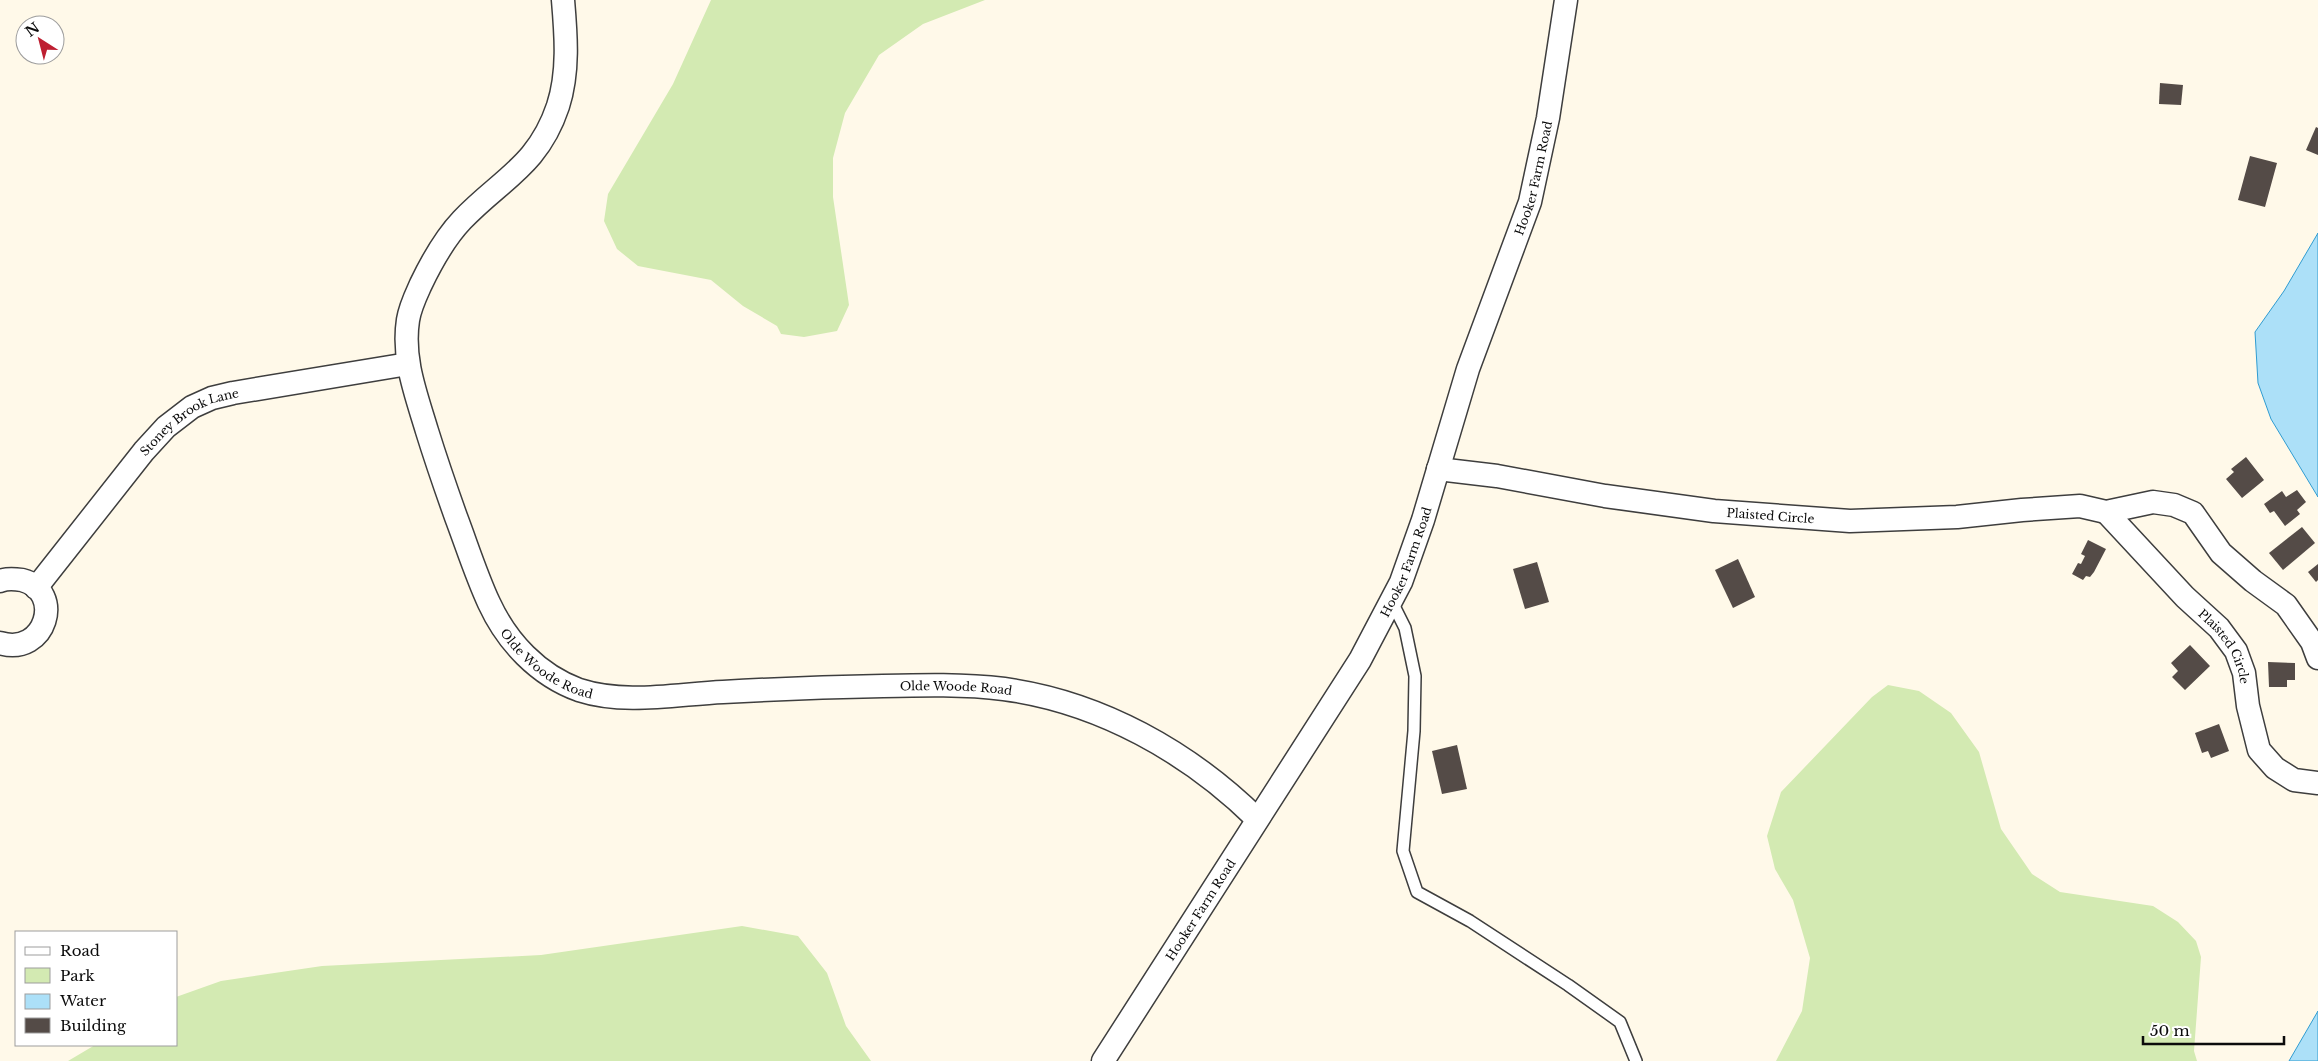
<svg xmlns="http://www.w3.org/2000/svg" width="2318" height="1061" viewBox="0 0 2318 1061" font-family="'Libre Baskerville',serif">
  <style>
    .green { fill: #d3eab2 }
    .water { fill: #ace0f8; stroke: #309cd1 }
    .building { fill: #544b47 }
    .lines { fill: none; stroke-linecap: round; stroke-linejoin: round }
    .lane-casing { stroke: #3e3e3e; stroke-width: 14 }
    .street-casing { stroke: #3e3e3e; stroke-width: 25 }
    .lane { stroke: #fff; stroke-width: 11 }
    .street { stroke: #fff; stroke-width: 22 }
    .labels { text-anchor: middle; dominant-baseline: central; stroke-width: 5; stroke-linejoin: round; paint-order: stroke }
    .street-label { font-size: 12px; fill: #0b0b0b; stroke: #fff }
  </style>
  <rect width="100%" height="100%" fill="#fff9e9"/>
  <g class="green">
    <polygon points="711,0 985,0 923,24 879,55 845,113 833,158 833,197 849,305 837,331 804,337 781,334 777,326 743,306 711,280 638,266 617,249 604,221 608,194 673,84"/>
    <polygon points="1888,685 1919,691 1951,713 1979,752 2001,829 2032,874 2060,892 2153,906 2178,922 2196,941 2201,957 2194,1051 2197,1061 1776,1061 1802,1011 1810,958 1793,900 1775,869 1767,836 1781,792 1872,697"/>
    <polygon points="742,926 798,936 827,973 846,1026 871,1061 68,1061 95,1045 176,1045 176,997 221,981 322,966 541,955"/>
  </g>
  <g class="water">
    <polygon points="2318,233 2318,497 2271,419 2258,383 2255,332 2284,291"/>
    <polygon points="2318,1011 2318,1061 2289,1061"/>
  </g>
  <g class="building">
    <polygon points="2160,83 2183,85 2181,105 2159,104"/>
    <polygon points="2316,127 2318,128 2318,155 2306,150"/>
    <polygon points="2250,156 2277,163 2265,207 2238,200"/>
    <polygon points="2246,457 2264,480 2242,498 2226,479 2234,472 2231,469"/>
    <polygon points="2297,490 2306,502 2297,510 2300,514 2285,526 2274,511 2270,513 2264,504 2282,491 2286,497"/>
    <polygon points="2302,527 2315,543 2283,570 2269,553"/>
    <polygon points="2088,540 2106,549 2094,572 2090,577 2086,576 2083,580 2072,574 2078,563 2081,564 2085,556 2081,554"/>
    <polygon points="1738,559 1755,597 1733,608 1715,570"/>
    <polygon points="1537,562 1549,602 1525,609 1513,569"/>
    <polygon points="2318,564 2318,580 2316,582 2308,572"/>
    <polygon points="2190,645 2210,666 2185,690 2172,677 2178,671 2171,663"/>
    <polygon points="2268,662 2295,663 2295,680 2287,680 2287,687 2269,687"/>
    <polygon points="2219,724 2229,751 2211,758 2208,751 2202,753 2195,733"/>
    <polygon points="1457,745 1467,789 1442,794 1432,751"/>
  </g>
  <g class="lines">
    <defs>
      <polyline id="lane" points="1392,602 1405,628 1415,676 1414,731 1403,851 1417,892 1470,921 1568,985 1620,1022 1636,1061"/>
      <g id="street">
        <path id="s1" d="M563 0C566 35 569 72 558 106 538 166 501 179 462 220 444 239 432 261 421 284 416 295 410 307 408 320 402 359 416 394 427 431 436 460 446 489 456 517 467 546 476 575 489 603 507 642 538 675 579 690 625 705 677 694 723 692 776 689 829 687 883 686 923 685 964 684 1004 689 1100 702 1189 752 1257 819"/>
        <path id="s2" d="M1438 469 1497 476 1605 496 1714 511 1850 521 1957 517 2022 510 2080 506 2106 512 2153 502 2174 505 2193 513 2221 553 2253 581 2286 605 2312 642 2318 658"/>
        <path id="s3" d="M2106 512 2185 597 2219 628 2236 651 2244 673 2248 706 2259 750 2275 768 2294 780 2318 783"/>
        <path d="M0 581C7 578 15 579 22 580 65 591 46 657 0 643"/>
        <path id="s4" d="M36 588 144 451 166 427 192 407 212 398 233 393 408 364"/>
        <path id="s5" d="M1103 1061 1360 660 1401 582 1423 520 1468 369 1530 202 1548 118 1566 0"/>
      </g>
    </defs>
    <use href="#lane" class="lane-casing"/>
    <use href="#street" class="street-casing"/>
    <use href="#lane" class="lane"/>
    <use href="#street" class="street"/>
  </g>
  <g class="labels">
    <g class="street-label">
      <text stroke="none"><textPath href="#s5" startOffset="990">Hooker Farm Road</textPath></text>
      <text stroke="none"><textPath href="#s4" startOffset="230">Stoney Brook Lane</textPath></text>
      <text stroke="none"><textPath href="#s2" startOffset="336">Plaisted Circle</textPath></text>
      <text stroke="none"><textPath href="#s5" startOffset="585">Hooker Farm Road</textPath></text>
      <text stroke="none"><textPath href="#s3" startOffset="181">Plaisted Circle</textPath></text>
      <text stroke="none"><textPath href="#s1" startOffset="756">Olde Woode Road</textPath></text>
      <text stroke="none"><textPath href="#s1" startOffset="1176">Olde Woode Road</textPath></text>
      <text stroke="none"><textPath href="#s5" startOffset="180">Hooker Farm Road</textPath></text>
    </g>
  </g>
  <rect x="15" y="931" width="162" height="115" fill="#ffffff" stroke="#9d9d9d"/>
  <rect x="25" y="947" width="25" height="8" fill="#ffffff" stroke="#9d9d9d"/>
  <text x="60" y="956" font-size="15" fill="#0b0b0b">Road</text>
  <rect x="25" y="968" width="25" height="15" fill="#d3eab2" stroke="#9d9d9d"/>
  <text x="60" y="981" font-size="15" fill="#0b0b0b">Park</text>
  <rect x="25" y="994" width="25" height="15" fill="#ace0f8" stroke="#9d9d9d"/>
  <text x="60" y="1006" font-size="15" fill="#0b0b0b">Water</text>
  <rect x="25" y="1018" width="25" height="15" fill="#544b47" stroke="#9d9d9d"/>
  <text x="60" y="1031" font-size="15" fill="#0b0b0b">Building</text>
  <g transform="translate(40 40) rotate(324)"><circle r="24" fill="#ffffff" stroke="#9d9d9d"/>
  <path d="M0-4L9 19L0 12L-9 19Z" fill="#be1f31"/>
  <text y="-8" font-size="14" font-weight="bold" text-anchor="middle" fill="#0b0b0b">N</text>
  </g>
  <path d="M2143 1036v8h141v-8" fill="none" stroke="#0b0b0b" stroke-width="2.5"/>
  <text x="2150" y="1036" font-size="15" fill="#0b0b0b" stroke="#ffffff" stroke-width="4" paint-order="stroke">50 m</text>
</svg>
